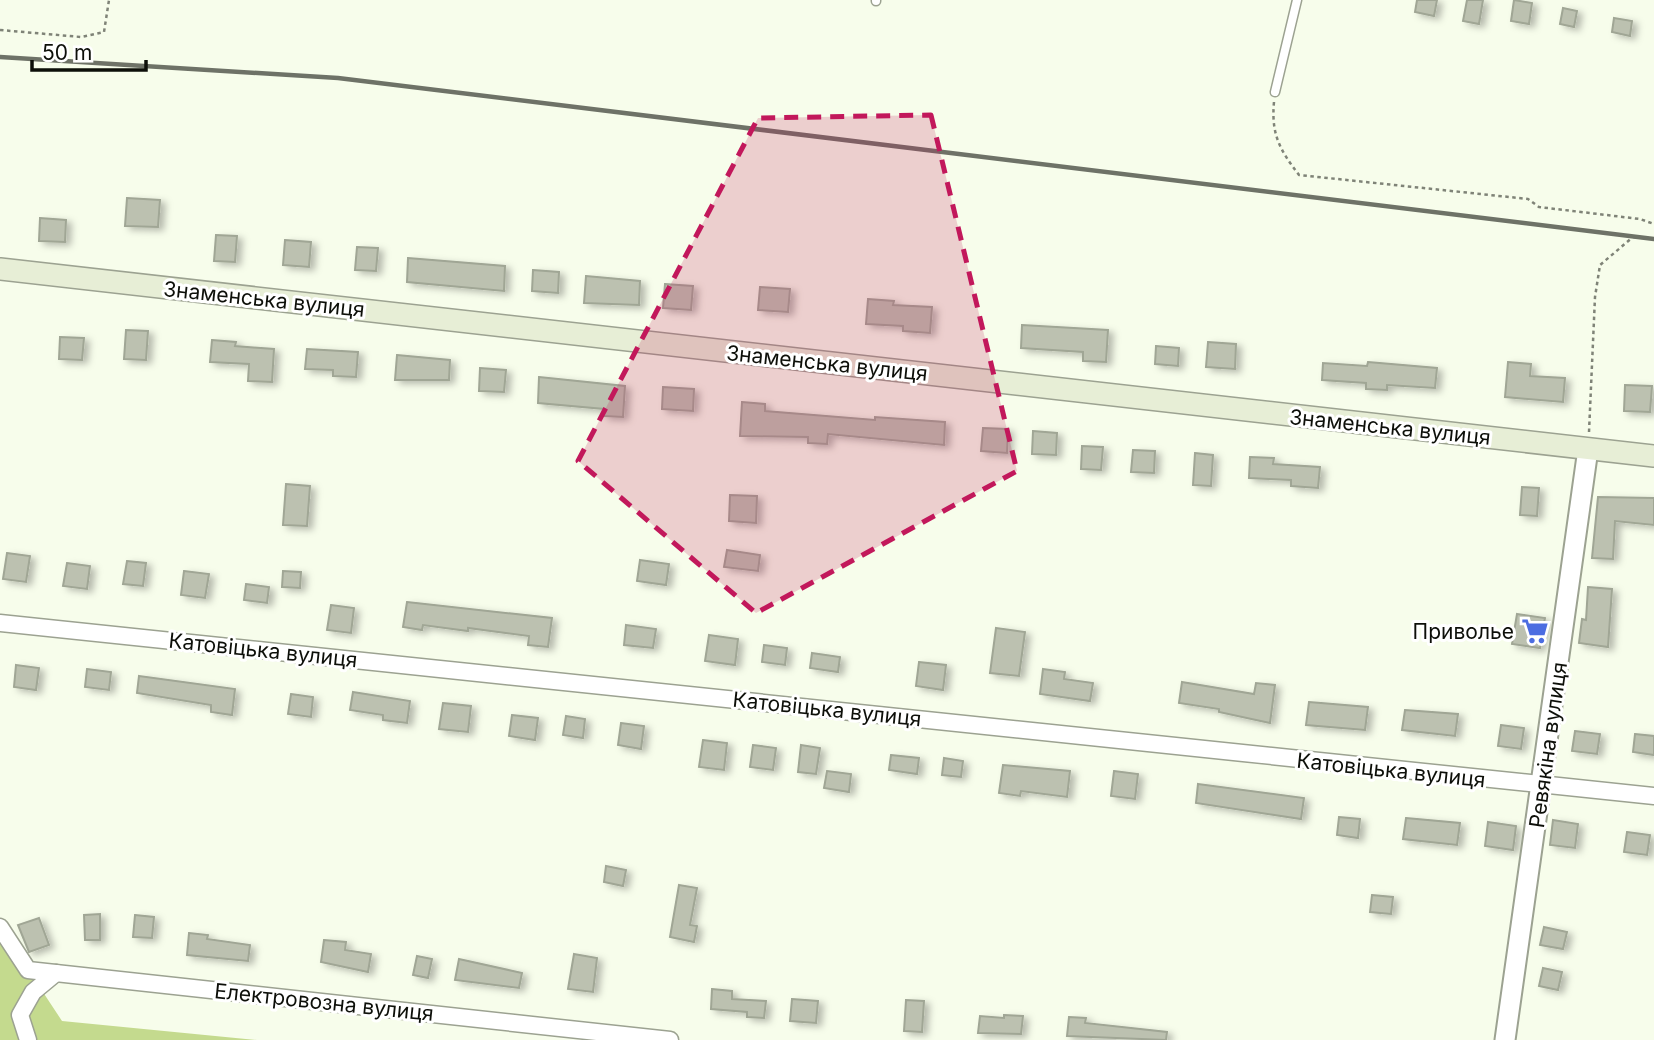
<svg xmlns="http://www.w3.org/2000/svg" width="1654" height="1040" viewBox="0 0 1654 1040" font-family="Inter,sans-serif">
  <style>
    .green { fill: #c4da8e }
    .building { fill: #bcc1b0; stroke: #a0a695; stroke-width: 2; filter: url(#shadow) }
    .lines { fill: none; stroke-linecap: round; stroke-linejoin: round }
    .service-casing { stroke: #9ca291; stroke-width: 11 }
    .minor-casing { stroke: #9ca291; stroke-width: 19 }
    .tertiary-casing { stroke: #9ca291; stroke-width: 23 }
    .secondary-casing { stroke: #9ca291; stroke-width: 24 }
    .path { stroke: #7f8377; stroke-width: 2.5; stroke-dasharray: 3.5 3.5; stroke-linecap: butt }
    .service { stroke: #fff; stroke-width: 8 }
    .minor { stroke: #fff; stroke-width: 16 }
    .tertiary { stroke: #fff; stroke-width: 19 }
    .secondary { stroke: #e7eed6; stroke-width: 21 }
    .rail { stroke: #6e7267; stroke-width: 4.5 }
    .marked { fill: #c2185b; fill-opacity: 0.2; stroke: #c2185b; stroke-width: 5; stroke-dasharray: 14 9; stroke-linejoin: round }
    .labels { text-anchor: middle; dominant-baseline: central; stroke-width: 6; stroke-linejoin: round; paint-order: stroke }
    .street-label { font-size: 21px; fill: #0d0f09; stroke: #fff }
    .poi-label { font-size: 21px; fill: #0d0f09; stroke: #fff; text-anchor: end }
  </style>
  <defs>
    <filter id="shadow"><feDropShadow dx="5" dy="3" stdDeviation="3.5" flood-color="#0004"/></filter>
  </defs>
  <rect width="100%" height="100%" fill="#f7fdeb"/>
  <polygon class="green" points="0,927 62,1021 257,1040 0,1040"/>
  <g class="building">
    <polygon points="1417,0 1437,0 1434,16 1415,12"/>
    <polygon points="1467,0 1483,0 1479,24 1463,21"/>
    <polygon points="1514,0 1532,3 1529,24 1511,21"/>
    <polygon points="1563,8 1577,11 1574,27 1560,24"/>
    <polygon points="1614,18 1632,21 1630,36 1612,32"/>
    <polygon points="127,198 160,200 158,227 125,226"/>
    <polygon points="40,218 66,220 65,242 39,241"/>
    <polygon points="216,235 237,236 235,262 214,261"/>
    <polygon points="285,240 311,242 309,267 283,265"/>
    <polygon points="357,247 378,248 376,271 355,270"/>
    <polygon points="408,258 505,266 504,291 407,282"/>
    <polygon points="533,270 559,272 558,293 532,291"/>
    <polygon points="586,276 640,281 639,305 584,303"/>
    <polygon points="665,284 693,286 691,310 663,308"/>
    <polygon points="760,287 790,289 788,312 758,310"/>
    <polygon points="868,299 894,301 893,305 932,307 930,333 903,331 903,326 866,324"/>
    <polygon points="1022,325 1108,330 1106,362 1083,361 1083,352 1021,348"/>
    <polygon points="126,330 148,331 146,360 124,359"/>
    <polygon points="60,337 84,338 82,360 59,359"/>
    <polygon points="212,340 236,342 235,346 274,349 272,382 248,381 249,364 210,362"/>
    <polygon points="1208,342 1236,344 1235,369 1206,367"/>
    <polygon points="1156,346 1179,348 1178,366 1155,364"/>
    <polygon points="307,349 358,352 356,377 333,376 333,370 305,369"/>
    <polygon points="397,355 450,360 449,380 395,380"/>
    <polygon points="1368,362 1437,368 1435,388 1387,385 1387,390 1366,389 1366,383 1322,380 1323,363 1367,366"/>
    <polygon points="1508,362 1531,364 1530,376 1565,378 1563,402 1505,397"/>
    <polygon points="480,368 506,370 504,392 479,391"/>
    <polygon points="539,377 625,386 623,417 604,416 604,409 538,403"/>
    <polygon points="1625,385 1652,386 1650,412 1624,411"/>
    <polygon points="663,387 694,389 693,411 662,409"/>
    <polygon points="742,402 765,404 765,411 875,420 875,417 945,422 944,445 828,434 827,444 808,443 808,437 740,436"/>
    <polygon points="983,428 1008,429 1007,453 981,451"/>
    <polygon points="1033,431 1057,433 1056,455 1032,454"/>
    <polygon points="1082,446 1103,447 1101,470 1081,469"/>
    <polygon points="1133,450 1155,451 1154,473 1131,472"/>
    <polygon points="1195,453 1213,455 1211,486 1193,485"/>
    <polygon points="1250,457 1274,458 1273,464 1320,467 1318,488 1291,486 1291,480 1249,478"/>
    <polygon points="286,484 310,486 307,526 283,525"/>
    <polygon points="1522,487 1539,488 1537,516 1520,515"/>
    <polygon points="730,495 757,496 756,523 729,521"/>
    <polygon points="1598,497 1654,498 1654,525 1615,521 1613,559 1592,558"/>
    <polygon points="727,550 760,555 758,571 724,567"/>
    <polygon points="7,553 30,556 26,582 3,579"/>
    <polygon points="640,560 669,564 666,585 637,581"/>
    <polygon points="127,561 146,563 143,586 123,584"/>
    <polygon points="67,563 90,566 87,589 63,586"/>
    <polygon points="184,571 209,574 205,598 181,595"/>
    <polygon points="283,571 301,572 300,588 282,587"/>
    <polygon points="246,584 269,587 267,603 244,600"/>
    <polygon points="1588,587 1612,589 1608,647 1579,643 1582,619 1586,620"/>
    <polygon points="407,602 552,618 548,647 528,645 529,636 468,628 468,631 423,625 422,630 403,627"/>
    <polygon points="331,605 354,608 351,633 327,630"/>
    <polygon points="1517,614 1545,618 1540,648 1512,644"/>
    <polygon points="626,625 656,629 653,648 624,645"/>
    <polygon points="996,628 1025,632 1019,676 990,673"/>
    <polygon points="709,635 738,639 735,665 705,661"/>
    <polygon points="764,645 787,648 785,665 762,662"/>
    <polygon points="812,653 840,657 838,672 810,668"/>
    <polygon points="919,662 946,665 943,690 916,686"/>
    <polygon points="16,665 39,668 36,690 14,687"/>
    <polygon points="87,669 111,672 109,690 85,687"/>
    <polygon points="1043,669 1065,672 1064,679 1093,683 1090,701 1040,694"/>
    <polygon points="139,676 235,689 232,715 211,712 211,705 137,693"/>
    <polygon points="1182,682 1254,694 1256,683 1275,685 1270,723 1219,712 1219,709 1179,703"/>
    <polygon points="353,692 410,701 407,723 383,720 383,715 350,710"/>
    <polygon points="291,694 313,697 311,717 288,714"/>
    <polygon points="1309,702 1368,707 1365,730 1306,725"/>
    <polygon points="443,703 471,706 468,732 439,729"/>
    <polygon points="1405,710 1458,714 1455,736 1402,730"/>
    <polygon points="512,715 538,718 535,740 509,736"/>
    <polygon points="566,716 585,719 583,738 563,735"/>
    <polygon points="621,723 644,726 641,749 618,745"/>
    <polygon points="1501,725 1524,728 1521,749 1498,746"/>
    <polygon points="1575,731 1600,734 1597,754 1572,751"/>
    <polygon points="1635,734 1654,736 1654,755 1633,752"/>
    <polygon points="703,740 727,743 724,770 699,767"/>
    <polygon points="753,745 776,748 773,770 750,767"/>
    <polygon points="801,745 820,748 816,774 798,772"/>
    <polygon points="891,755 919,758 917,774 889,770"/>
    <polygon points="944,758 963,761 961,777 942,775"/>
    <polygon points="1003,765 1070,771 1067,797 1021,791 1020,796 999,793"/>
    <polygon points="827,771 851,774 849,792 824,788"/>
    <polygon points="1114,771 1138,774 1135,799 1111,796"/>
    <polygon points="1198,784 1304,798 1301,819 1196,803"/>
    <polygon points="1339,817 1360,819 1358,838 1337,835"/>
    <polygon points="1406,818 1460,823 1457,845 1403,839"/>
    <polygon points="1553,820 1578,824 1575,848 1550,845"/>
    <polygon points="1488,822 1516,826 1513,850 1485,846"/>
    <polygon points="1627,832 1650,835 1647,855 1624,852"/>
    <polygon points="606,866 626,870 623,886 604,882"/>
    <polygon points="679,885 697,888 690,925 697,926 694,942 670,937"/>
    <polygon points="1372,895 1393,897 1391,914 1370,912"/>
    <polygon points="100,914 100,940 85,940 84,915"/>
    <polygon points="135,915 154,917 152,938 133,937"/>
    <polygon points="39,918 49,945 29,952 18,925"/>
    <polygon points="1544,927 1567,932 1563,949 1540,945"/>
    <polygon points="189,933 208,935 207,939 250,945 248,961 187,955"/>
    <polygon points="324,940 346,942 345,950 371,954 368,972 321,962"/>
    <polygon points="574,954 597,958 593,992 568,989"/>
    <polygon points="417,956 432,959 428,978 413,975"/>
    <polygon points="459,959 522,973 519,988 455,980"/>
    <polygon points="1543,968 1562,972 1558,990 1539,986"/>
    <polygon points="712,989 732,991 732,999 766,1001 764,1018 747,1017 747,1012 711,1009"/>
    <polygon points="792,999 818,1001 816,1023 790,1021"/>
    <polygon points="906,1000 924,1001 922,1032 904,1031"/>
    <polygon points="1004,1015 1023,1016 1021,1034 978,1033 980,1016 1004,1018"/>
    <polygon points="1069,1017 1086,1018 1085,1023 1167,1032 1166,1040 1067,1036"/>
  </g>
  <g class="lines">
    <defs>
      <g id="service">
        <polyline points="876,1 876,0"/>
        <polyline points="1275,92 1297,0"/>
      </g>
      <g id="minor">
        <polyline points="0,623 1654,796"/>
        <polyline points="0,927 28,970 670,1040"/>
        <polyline points="28,1040 20,1015 33,992 56,973"/>
      </g>
      <polyline id="tertiary" points="1505,1040 1588,449"/>
      <polyline id="secondary" points="0,269 1654,456"/>
    </defs>
    <use href="#service" class="service-casing"/>
    <use href="#minor" class="minor-casing"/>
    <use href="#tertiary" class="tertiary-casing"/>
    <use href="#secondary" class="secondary-casing"/>
    <g class="path">
      <polyline points="0,30 81,37 104,32 109,0"/>
      <path d="M1274 102C1271 135 1280 150 1299 175L1528 199 1539 207 1640 219 1654 224"/>
      <polyline points="1589,432 1595,297 1600,265 1633,237 1654,239"/>
    </g>
    <use href="#service" class="service"/>
    <use href="#minor" class="minor"/>
    <use href="#tertiary" class="tertiary"/>
    <use href="#secondary" class="secondary"/>
    <polyline class="rail" points="0,57 338,78 1654,239"/>
  </g>
  <path class="marked" d="M931 115 1017 471 756 613 578 461 758 118Z"/>
  <defs>
    <symbol id="supermarket-bare" viewBox="-9 -9 18 18"><path d="M-6-5.5h2.5l.6 2H6L4.5 2H-2.5L-4.4-4H-6ZM-1.5 3.2a1.3 1.3 0 1 0 .1 0ZM3 3.2a1.3 1.3 0 1 0 .1 0Z" fill="#4c6de1" stroke="#fff" stroke-width="2.5" paint-order="stroke"/></symbol>
  </defs>
  <g fill-rule="evenodd">
    <use href="#supermarket-bare" x="1516" y="612" width="38" height="38"/>
  </g>
  <g class="labels">
    <g class="street-label">
      <text transform="translate(264 299) rotate(6)">Знаменська вулиця</text>
      <text transform="translate(827 363) rotate(6)">Знаменська вулиця</text>
      <text transform="translate(1390 427) rotate(6)">Знаменська вулиця</text>
      <text transform="translate(263 650) rotate(6)">Катовіцька вулиця</text>
      <text transform="translate(827 709) rotate(6)">Катовіцька вулиця</text>
      <text transform="translate(1548 745) rotate(-82)">Ревякіна вулиця</text>
      <text transform="translate(1391 770) rotate(6)">Катовіцька вулиця</text>
      <text transform="translate(324 1002) rotate(6)">Електровозна вулиця</text>
    </g>
    <g class="poi-label">
      <text x="1514" y="631">Приволье</text>
    </g>
  </g>
  <path d="M32 60v10h114v-10" fill="none" stroke="#0d0f09" stroke-width="3.5"/>
  <text x="42" y="60" font-size="21" fill="#0d0f09" stroke="#ffffff" stroke-width="5" paint-order="stroke">50 m</text>
</svg>
